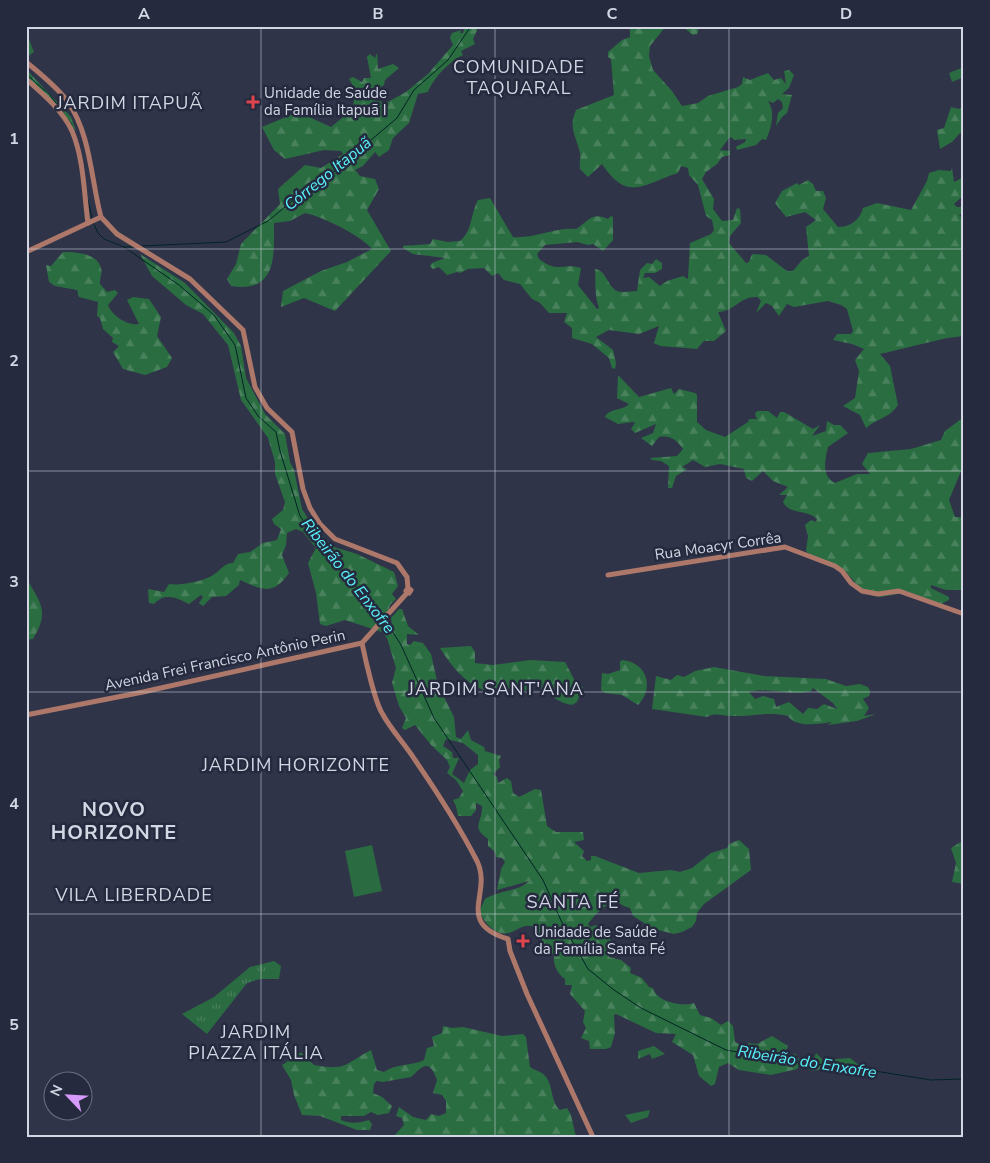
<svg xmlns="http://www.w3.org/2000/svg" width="990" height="1163" viewBox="0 0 990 1163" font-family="'Nunito Sans',sans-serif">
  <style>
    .grass { fill: url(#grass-tufts) }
    .forest { fill: url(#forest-firs); fill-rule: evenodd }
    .pitch { fill: #2b6b41 }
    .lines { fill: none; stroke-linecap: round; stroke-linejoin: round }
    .stream { stroke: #012325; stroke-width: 1 }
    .minor { stroke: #ad7869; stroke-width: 5 }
    .grid { fill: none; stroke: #d3d7e4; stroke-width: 1; stroke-opacity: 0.55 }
    .health-dot { fill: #e0444e; stroke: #252a3e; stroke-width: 2 }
    .labels { text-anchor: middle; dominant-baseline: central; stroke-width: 5; stroke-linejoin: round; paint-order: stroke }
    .poi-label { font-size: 15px; fill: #d3d7e4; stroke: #252a3e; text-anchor: start }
    .street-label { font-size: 15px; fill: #d3d7e4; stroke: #252a3e }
    .water-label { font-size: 16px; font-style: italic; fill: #59f2fb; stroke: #252a3e }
    .quarter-label { font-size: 18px; letter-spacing: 1px; fill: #d3d7e4; stroke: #252a3e }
    .district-label { font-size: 20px; font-weight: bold; letter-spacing: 1px; fill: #d3d7e4; stroke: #252a3e }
    .neatline { fill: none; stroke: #d3d7e4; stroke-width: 2 }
    .grid-label { font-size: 16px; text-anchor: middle; font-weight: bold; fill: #d3d7e4 }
  </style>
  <defs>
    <pattern id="grass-tufts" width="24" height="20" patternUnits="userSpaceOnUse" patternTransform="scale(1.25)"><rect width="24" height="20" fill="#2b6b41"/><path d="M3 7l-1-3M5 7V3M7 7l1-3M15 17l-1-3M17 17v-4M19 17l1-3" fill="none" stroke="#497f5c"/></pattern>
    <pattern id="forest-firs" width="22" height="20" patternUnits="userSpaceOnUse" patternTransform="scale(1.25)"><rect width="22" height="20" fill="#2a6d41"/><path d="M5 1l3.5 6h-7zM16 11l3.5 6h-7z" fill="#48815c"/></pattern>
  </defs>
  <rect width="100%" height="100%" fill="#2f3449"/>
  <g class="grass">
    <polygon points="26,32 34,52 27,57 26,56"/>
    <polygon points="274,961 281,966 279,979 260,979 247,983 207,1034 182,1014 214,997 250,967"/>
    <polygon points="654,1046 665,1054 652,1059 650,1054 638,1059 638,1051"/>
    <polygon points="650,1110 648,1117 631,1123 625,1115"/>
  </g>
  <g class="forest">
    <path d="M465 26H479L473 39 475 44 461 51 463 55C450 61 433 78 428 92L418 94 409 123 393 138 389 150 379 157 375 152 363 166 355 170 360 176 375 179 379 189 367 210 391 251 335 311 304 298 281 307 283 291 321 271 347 262 372 249C360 235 323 217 305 213L290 221 274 223C274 257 277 293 231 286L227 279 236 264 241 244 280 204 278 189 305 165 321 168 343 154 341 151 324 150 285 159 274 150 262 127 298 112 331 127 353 109 355 89 349 79 353 77 362 82 364 78H371L367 57 370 54 375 58 377 53 378 69 393 64 399 68 385 80 384 85 373 92 372 99 386 103 406 92 428 74 453 45 450 38 452 33 461 30 460 33H463Z"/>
    <path d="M630 26H666L650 46 649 56 653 70 672 91 682 106 698 103 708 96 738 87 742 84 743 77 750 80 768 73 774 80 781 78 786 84 784 71 789 70 794 75 789 88 782 94 792 95 787 113 782 117 776 126 778 113 783 108 782 102 778 99 773 103 768 101C776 113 771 128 766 140L762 139 756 145 737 150 736 147 745 142 746 139 735 140 730 137 720 150 730 151V155L722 157 717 164 706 172 702 179 714 199 713 209 722 221 733 220 737 208 740 209 741 223 730 236 729 243 746 263 749 262 752 254 766 255 787 271H793L802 260 809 256 806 227 816 220 805 212 786 217 775 203 782 191 797 183 799 185 808 180 813 184 816 191H823L826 198 823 209 838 227C850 227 860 220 863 208L877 203 911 210 927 181 929 173 939 170 951 171 952 168 954 182 964 177V195L954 204 957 207H964V212L959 215 964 220V336L947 338 880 354 890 366 898 405C891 417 876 419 866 428L860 415 843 406 855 398 859 371 855 360 864 349 852 344 833 340 837 334H851L853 331 847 309 841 305 828 301 794 307 787 304 779 316 772 306 766 303 756 313 761 301 758 297C739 296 736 311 718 312L726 331 714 341H704L697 349 660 346 654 343 659 326 639 334 609 330 596 337 613 350 616 363 615 369 612 368 609 358 592 344 572 338V328L564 322 567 313H549L540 303 532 299 520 284 504 280 498 273 492 276 484 268 468 269 460 273 457 272 447 275 439 267 433 269 430 266 432 263 445 258 413 254 403 248V246L430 244 433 239 448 242 460 241C473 230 470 215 478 200L490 198 513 237C534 239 555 227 576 229 588 222 591 211 608 219L611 216 613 217V240L603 251 593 244 588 245 577 242 545 245 537 254 539 259C559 274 563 262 581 268L578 285 597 309 599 308C594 294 596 282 595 269 607 271 607 286 617 291 622 293 632 291 637 291L640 270 647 263 652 264 656 259 662 263V269L655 273H645L643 278 649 277 660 286 667 281 683 276 688 279 690 243 711 234 714 230 712 220 706 216 698 185 689 175 688 168 681 166 678 173C643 184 628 203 602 164L588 177 580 169C579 164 581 158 580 153 576 135 568 128 576 110L614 95 611 59 608 57V52L622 40 630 37Z"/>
    <polygon points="682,26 698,26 699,28 697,34 693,35"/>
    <polygon points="26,69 71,117 76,131 26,77"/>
    <polygon points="964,106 964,129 952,142 940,149 937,130 944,128 951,107 959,109"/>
    <path d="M63 252C76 252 97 253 101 268 103 274 99 279 100 284L107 292 115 290 118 293 108 305C112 316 128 326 139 324L127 300 133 297 149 299 161 317 157 336 172 358 167 367 145 375 123 369 113 352 119 346 112 342 113 338 103 329 100 318 97 316 98 302 79 297 77 290 55 286 49 282 46 265 51 266Z"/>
    <path d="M140 254 185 283 234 333 241 346 246 378 265 414 285 434 290 462 294 470 302 509 317 532 334 547 357 554 394 572 398 586 392 594 396 599 390 605 385 623 388 630 393 633 391 618 399 609H402L408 626 419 635 407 634V644L410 645 414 641 423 643 431 654 438 685 454 717 456 737 461 739 468 730 471 740 484 747 485 751 501 756 499 760 500 767 493 774 497 777 498 783 507 778 511 781 513 793 519 797 535 789 541 790 547 826 556 832H583L584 840 574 842 584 851 582 856 587 861 591 860V856H595L639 873 671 870 680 872 692 868 711 853 727 848 729 844 739 840 749 849 751 870 704 904 697 913 696 921 692 927 682 932 674 934 654 929 633 916 630 908C625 907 623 905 618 903 608 899 593 917 588 924L590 927 597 925V929L606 934 613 943 609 957 621 960 631 968 630 973 642 978 649 987 653 988C656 1002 683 1007 694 1003L700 1015 711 1018 721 1025 728 1021 733 1026 735 1042 741 1045 742 1055H748L746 1047 748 1043 757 1044 772 1036 788 1046 785 1054H796L797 1058 813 1061 816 1053 823 1060 850 1058 859 1065 860 1072 855 1073 840 1065 812 1071 800 1064 797 1069 771 1075 739 1070 728 1063 719 1067 715 1084 711 1086 699 1076 693 1055 672 1042 676 1034 656 1033 616 1014 614 1015 615 1033 611 1047 606 1049H590L589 1041 581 1038 586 1028 583 1022 585 1011 570 994 572 985H565V979C557 973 553 965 554 955 543 948 540 928 531 926 523 924 516 931 509 933 495 936 485 923 479 912L485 899C499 890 518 892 529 881L497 890 501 869 505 862 502 858 496 857 495 852 488 846V839C470 827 483 822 482 806L476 803V810L471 816H458L456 806 453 800 459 798 463 791 456 780 447 773 450 767 447 760 431 745 415 725 405 730 402 728 406 718 399 706 392 683 396 668 387 638 382 632 345 620 326 626 320 624 316 593 308 563 316 548 303 532 296 529 287 533 286 545 282 555 289 573C273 596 262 590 240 580L239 585 226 596 212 597 203 606 199 603 203 597 201 595 189 604C177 598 165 592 154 604L149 603 148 589 164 592 169 584C179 586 205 581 213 575 220 571 224 563 233 563L238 554 250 552 263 543 277 540 281 529 274 524 272 519 283 510 285 502 275 474V462L268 438 241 400 228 345 203 314 186 305 152 276ZM446 739 463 743 478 755V764L470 770 464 783 452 774 459 758H453L452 752 443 746Z"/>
    <path d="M618 375 639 397 671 388 674 394 679 389 695 393 697 395V422L706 430 725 437 748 422 749 419H757L755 414 757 411H768L777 418 780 412H784L813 429 820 425 812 436 826 431 827 421 834 425H840L848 433 828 447C825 459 821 477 835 483L857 474H870L862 464 868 453 911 449 941 440 945 431 964 417V464L949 500 955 517H964V590H946L931 585V588L949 597V600L941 604 909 592 880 597 871 595 862 590 842 568 810 555 806 551 808 536 805 525 811 520 816 522 817 519C808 509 789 515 783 502L787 495H779L788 487 773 481 763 471 752 481 746 478 744 469 720 464 705 467 693 460 682 467 687 469 676 476 672 488H668L669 466 661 461 652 460 650 458 677 456 683 449C677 440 670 435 659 437L652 446 641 438 653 433 656 424 635 433 631 429 635 423 633 422 618 424 605 417C609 408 623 411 629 404L617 398Z"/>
    <path d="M26 577C39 602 51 610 33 639L26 640Z"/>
    <path d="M471 646 475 652V663L493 665 530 660 565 662 575 681 583 687 577 702 572 705C553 702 550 690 531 685L528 690C485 702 461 682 440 648Z"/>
    <path d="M622 660C647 662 655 688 638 705L622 695 605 693 601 690 602 673 608 674 620 670V662Z"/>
    <path d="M714 667 764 676 826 679 846 686 860 684 868 687 870 691 869 696 863 699 869 708 864 716 876 714 857 721 828 725 832 722C819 724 796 728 788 716 768 711 750 717 731 716 721 716 716 712 707 717L652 709 656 676 671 680 677 675 684 677 695 671ZM813 688 833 703 837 709 824 704 817 709 808 708 803 714 789 702 776 707 774 699 763 696 755 699 749 692C769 686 791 697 811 691Z"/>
    <polygon points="964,840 964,884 952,882 956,863 951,848"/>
    <path d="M443 1026 452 1028 463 1027 502 1036 523 1034 526 1037 530 1067C535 1071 542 1071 546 1077 554 1088 550 1101 560 1110L567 1108 571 1115 576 1137H393L404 1125 402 1118 396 1116 399 1107 413 1117 426 1120 431 1114 439 1116 446 1113V1101L442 1095 433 1093 437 1080C429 1057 422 1067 411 1077L383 1082 377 1081 374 1084 373 1093 382 1097 392 1106 389 1113 378 1115 371 1112 364 1116H341V1120C351 1124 359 1123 369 1120L372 1124 370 1130H357L320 1116 302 1115 294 1095 291 1080 282 1065 287 1062 291 1054 302 1053 314 1065C348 1071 344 1064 371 1050L377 1070 384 1072C394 1064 412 1066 424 1060L427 1048 434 1046 432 1037 442 1033Z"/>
  </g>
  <g class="pitch">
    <polygon points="964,67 964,77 952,82 949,73"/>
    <polygon points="372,845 382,891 354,897 345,851"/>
  </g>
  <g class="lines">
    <g class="stream">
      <polyline points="26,74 50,95 72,125"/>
      <polyline points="88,200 92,218"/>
      <polyline points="93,222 98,233 104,239 124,247 179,285 214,315 235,345 246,398 258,416 276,432 280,451 300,516 327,554 384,618"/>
      <polyline points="142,246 226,242 268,221 291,202 325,179 397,118 414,90 448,60 471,26"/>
      <polyline points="124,247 132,247"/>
      <polyline points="386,621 401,645 434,718 543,880 563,925 588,969 614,990 641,1008 726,1050 794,1062 856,1068 931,1080 964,1079"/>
    </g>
    <g class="minor">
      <path d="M26 62C41 74 57 87 68 102 89 132 91 174 99 209L101 217 117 234 190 279 243 330 255 387 267 408 292 432 303 489 310 508 320 524 335 539 397 563 407 577 408 588 406 591 409 593 411 590 408 588"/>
      <path d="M26 79C43 94 63 111 72 131 84 159 84 194 88 223"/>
      <polyline points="26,252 101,217"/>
      <polyline points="608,575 785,547 835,566 842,571 851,583 862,591 878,594 899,591 964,614"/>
      <path d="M362 643C365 658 375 702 382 713 391 730 405 744 415 760 437 792 459 826 477 861 493 894 454 922 508 939L510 951 527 994 593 1137"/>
      <polyline points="26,715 143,692 362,643 407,593"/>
    </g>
  </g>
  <path class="grid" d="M261 26V1137M495 26V1137M729 26V1137M26 249H964M26 471H964M26 692H964M26 914H964"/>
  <g class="health-dot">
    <path d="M250.5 94.5h5v5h5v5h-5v5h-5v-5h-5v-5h5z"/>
    <path d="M520.5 933.5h5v5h5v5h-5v5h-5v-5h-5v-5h5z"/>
  </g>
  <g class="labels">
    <g class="poi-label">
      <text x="264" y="93">Unidade de Saúde<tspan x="264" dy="17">da Família Itapuã I</tspan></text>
      <text x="534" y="932">Unidade de Saúde<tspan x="534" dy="17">da Família Santa Fé</tspan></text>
    </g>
    <g class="street-label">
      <text transform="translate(718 546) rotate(-8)">Rua Moacyr Corrêa</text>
      <text transform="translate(225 660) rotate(-12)">Avenida Frei Francisco Antônio Perin</text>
    </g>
    <g class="water-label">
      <text transform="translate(328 174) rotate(-39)">Córrego Itapuã</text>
      <text transform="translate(348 576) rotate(52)">Ribeirão do Enxofre</text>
      <text transform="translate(807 1062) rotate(9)">Ribeirão do Enxofre</text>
    </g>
    <g class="quarter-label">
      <text x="519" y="67">COMUNIDADE<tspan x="519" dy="21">TAQUARAL</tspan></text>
      <text x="130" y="103">JARDIM ITAPUÃ</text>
      <text x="496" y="689">JARDIM SANT'ANA</text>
      <text x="296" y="765">JARDIM HORIZONTE</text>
      <text x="134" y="895">VILA LIBERDADE</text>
      <text x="573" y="902">SANTA FÉ</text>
      <text x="256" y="1032">JARDIM<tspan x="256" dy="21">PIAZZA ITÁLIA</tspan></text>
    </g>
    <g class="district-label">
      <text x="114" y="809">NOVO<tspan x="114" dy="23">HORIZONTE</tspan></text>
    </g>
  </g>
  <rect width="990" height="1163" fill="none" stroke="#252a3e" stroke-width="55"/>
  <g transform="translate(68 1096) rotate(295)"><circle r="24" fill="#252a3e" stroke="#6b6f80"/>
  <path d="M0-4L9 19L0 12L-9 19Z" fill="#d69bfa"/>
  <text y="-8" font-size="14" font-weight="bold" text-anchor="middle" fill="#d3d7e4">N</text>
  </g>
  <rect x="28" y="28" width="934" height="1108" class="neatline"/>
  <g class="grid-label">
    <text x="144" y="19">A</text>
    <text x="378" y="19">B</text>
    <text x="612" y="19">C</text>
    <text x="846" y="19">D</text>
    <text x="14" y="144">1</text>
    <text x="14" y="366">2</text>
    <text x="14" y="587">3</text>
    <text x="14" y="809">4</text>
    <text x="14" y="1030">5</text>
  </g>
</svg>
